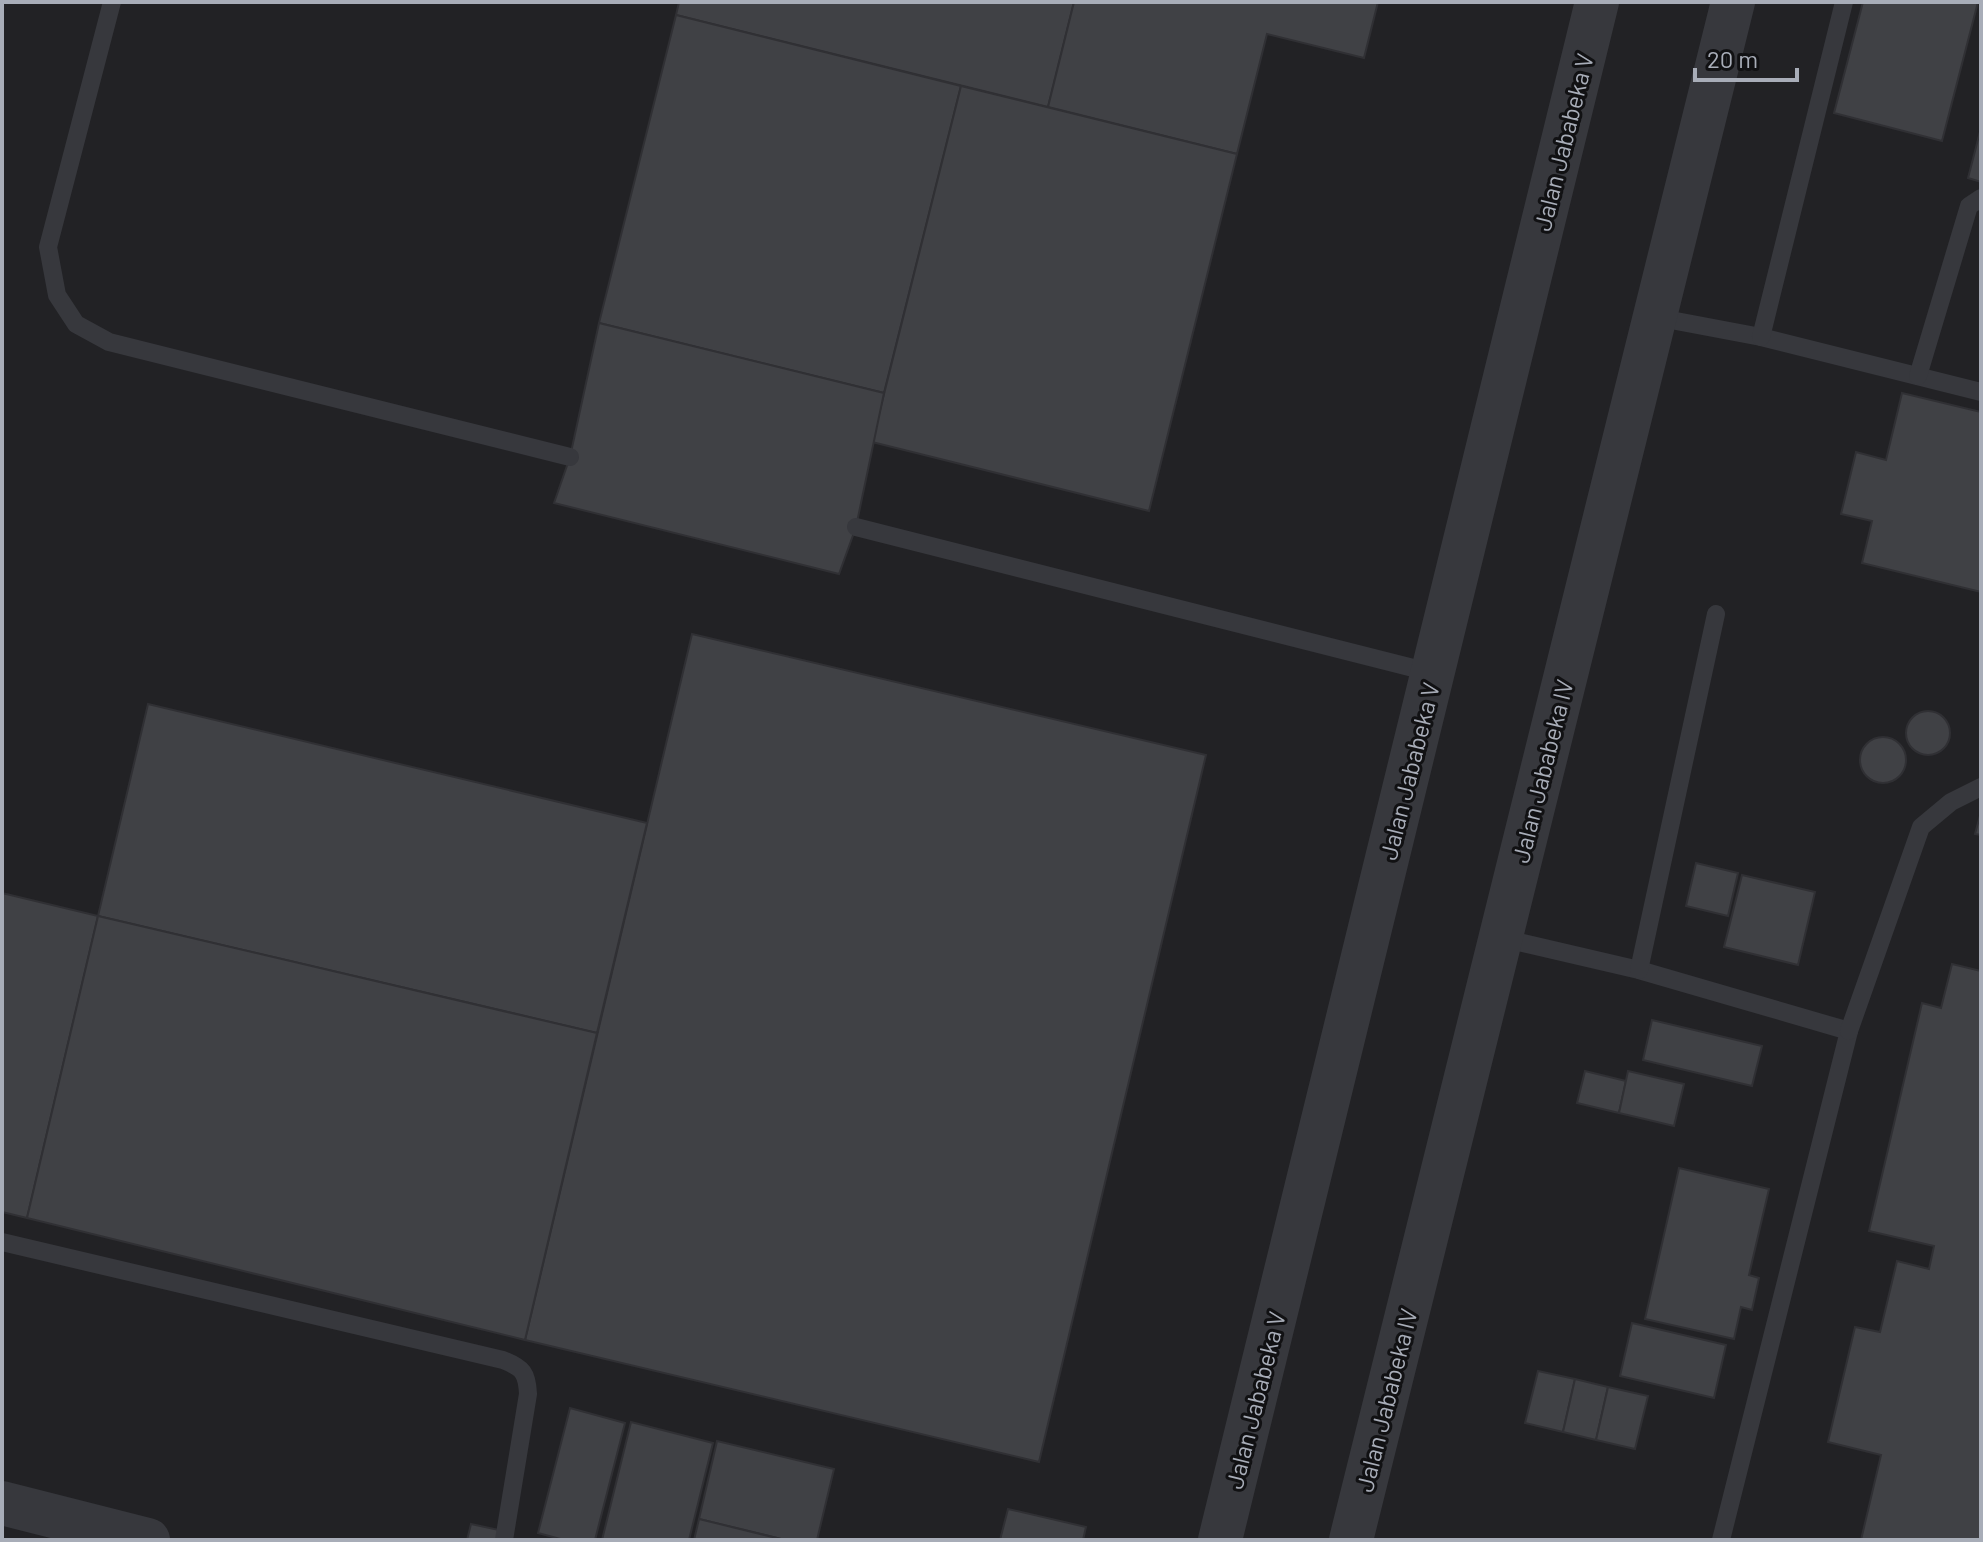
<svg xmlns="http://www.w3.org/2000/svg" width="1983" height="1542" viewBox="0 0 1983 1542" font-family="Barlow,sans-serif">
  <style>
    .built { fill: #222225 }
    .building { fill: #404145; stroke: #303034; stroke-width: 2 }
    .lines { fill: none; stroke-linecap: round; stroke-linejoin: round }
    .service { stroke: #37383d; stroke-width: 18 }
    .tertiary { stroke: #37383d; stroke-width: 44 }
    .labels { text-anchor: middle; dominant-baseline: central; stroke-width: 6; stroke-linejoin: round; paint-order: stroke }
    .street-label { font-size: 24px; fill: #a8adb8; stroke: #111113 }
  </style>
  <rect width="100%" height="100%" fill="#161618"/>
  <rect class="built" x="2" y="2" width="1979" height="1538"/>
  <g class="building">
    <polygon points="679,2 1074,2 1048,107 676,15"/>
    <polygon points="1074,2 1378,2 1364,58 1267,34 1237,154 1048,107"/>
    <polygon points="1863,2 1978,2 1942,141 1834,113"/>
    <polygon points="676,15 961,86 884,393 599,323"/>
    <polygon points="961,86 1237,154 1149,511 872,442"/>
    <polygon points="1981,128 1981,182 1968,178"/>
    <polygon points="599,323 884,393 856,527 839,574 554,503 570,457"/>
    <polygon points="1902,393 1981,412 1981,592 1862,563 1872,521 1841,514 1856,452 1886,460"/>
    <polygon points="692,634 1206,755 1039,1462 525,1340"/>
    <polygon points="148,704 647,823 597,1033 98,916"/>
    <circle cx="1928" cy="733" r="22"/>
    <circle cx="1883" cy="760" r="23"/>
    <polygon points="1981,812 1981,835 1975,834"/>
    <polygon points="1696,863 1738,873 1728,916 1686,906"/>
    <polygon points="1742,875 1815,892 1798,965 1724,947"/>
    <polygon points="2,893 98,916 27,1218 2,1212"/>
    <polygon points="98,916 597,1033 525,1340 27,1218"/>
    <polygon points="1952,964 1981,971 1981,1540 1861,1540 1881,1455 1828,1442 1855,1327 1880,1332 1897,1261 1929,1269 1934,1246 1869,1231 1922,1003 1941,1008"/>
    <polygon points="1652,1020 1762,1046 1752,1086 1643,1060"/>
    <polygon points="1585,1071 1626,1081 1619,1113 1577,1103"/>
    <polygon points="1628,1071 1684,1084 1674,1126 1619,1113"/>
    <polygon points="1679,1168 1769,1189 1749,1275 1759,1278 1752,1310 1741,1307 1734,1339 1645,1319"/>
    <polygon points="1632,1323 1726,1345 1714,1398 1620,1376"/>
    <polygon points="1538,1371 1575,1379 1563,1432 1525,1423"/>
    <polygon points="1575,1379 1608,1387 1596,1440 1563,1432"/>
    <polygon points="1608,1387 1648,1396 1635,1449 1596,1440"/>
    <polygon points="570,1408 625,1423 595,1540 564,1540 538,1533"/>
    <polygon points="631,1422 713,1443 689,1540 602,1540"/>
    <polygon points="717,1441 834,1469 817,1540 785,1540 699,1519"/>
    <polygon points="1008,1509 1086,1527 1083,1540 1000,1540"/>
    <polygon points="699,1519 785,1540 694,1540"/>
    <polygon points="471,1524 499,1530 497,1540 467,1540"/>
  </g>
  <g class="lines">
    <g class="service">
      <polyline points="112,2 48,247 57,295 76,324 109,342 570,457"/>
      <polyline points="1655,317 1761,337 1981,392"/>
      <polyline points="1761,337 1844,2"/>
      <polyline points="1918,376 1969,206 1981,198"/>
      <polyline points="856,527 1433,673"/>
      <polyline points="1501,938 1639,970 1849,1031 1721,1540"/>
      <polyline points="1639,970 1716,614"/>
      <polyline points="1849,1031 1921,827 1951,802 1981,787"/>
      <path d="M2 1242 503 1360C523 1368 527 1373 528 1394L504 1540"/>
    </g>
    <g class="tertiary">
      <polyline points="2,1503 148,1540"/>
      <polyline points="1220,1540 1597,2"/>
      <polyline points="1351,1540 1733,2"/>
    </g>
  </g>
  <g class="labels">
    <g class="street-label">
      <text transform="translate(1563 142) rotate(-76)">Jalan Jababeka V</text>
      <text transform="translate(1409 771) rotate(-76)">Jalan Jababeka V</text>
      <text transform="translate(1542 771) rotate(-76)">Jalan Jababeka IV</text>
      <text transform="translate(1255 1400) rotate(-76)">Jalan Jababeka V</text>
      <text transform="translate(1386 1400) rotate(-76)">Jalan Jababeka IV</text>
    </g>
  </g>
  <rect width="1983" height="1542" fill="none" stroke="#a8adb8" stroke-width="8"/>
  <path d="M1695 68v12h102v-12" fill="none" stroke="#a8adb8" stroke-width="4"/>
  <text x="1707" y="68" font-size="24" fill="#a8adb8" stroke="#111113" stroke-width="6" paint-order="stroke">20 m</text>
</svg>
